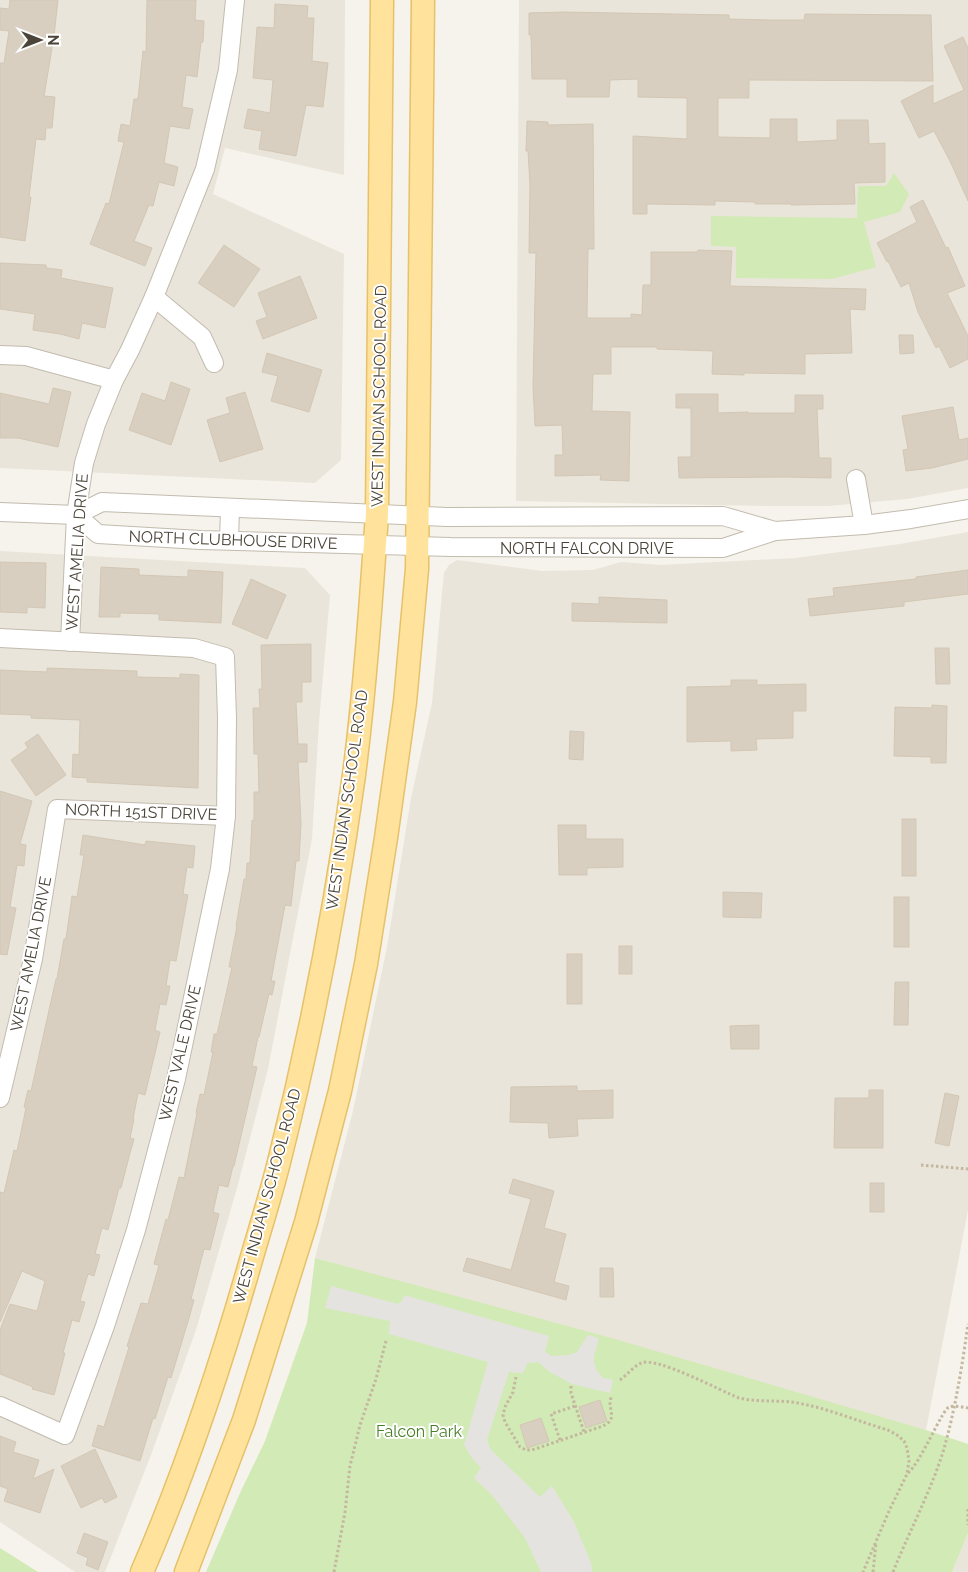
<svg xmlns="http://www.w3.org/2000/svg" width="968" height="1572" viewBox="0 0 968 1572" font-family="Raleway,sans-serif">
  <style>
    .residential { fill: #eae5da }
    .green { fill: #d2eab5 }
    .parking { fill: #e5e3e0 }
    .building { fill: #d8cfc1; stroke: #d3c7b4 }
    .lines { fill: none; stroke-linecap: round; stroke-linejoin: round }
    .minor-casing { stroke: #c2bbae; stroke-width: 20 }
    .major-casing { stroke: #e6c16a; stroke-width: 25 }
    .path { stroke: #c4b79f; stroke-width: 3; stroke-dasharray: 2.5 2.5; stroke-linecap: butt }
    .minor { stroke: #fff; stroke-width: 18 }
    .major { stroke: #ffe39c; stroke-width: 22 }
    .labels { text-anchor: middle; dominant-baseline: central; stroke-width: 4; stroke-linejoin: round; paint-order: stroke }
    .street-label { font-size: 16px; fill: #4b4439; stroke: #fff }
    .park-label { font-size: 16px; fill: #4a7f2a; stroke: #fff }
  </style>
  <rect width="100%" height="100%" fill="#f6f3ec"/>
  <g class="residential">
    <polygon points="0,0 345,0 344,175 225,148 213,194 344,254 341,460 315,483 0,468"/>
    <polygon points="519,0 968,0 968,488 907,499 828,506 770,506 516,501"/>
    <polygon points="968,532 968,1210 926,1430 315,1258 353,1111 387,947 411,798 432,703 442,593 444,573 449,565 457,560 542,571 593,570 621,562 661,565 795,558 900,544"/>
    <polygon points="0,551 305,568 330,595 319,722 312,839 268,1069 237,1188 196,1330 151,1455 105,1572 75,1572 0,1522"/>
    <polygon points="968,1533 968,1572 952,1572"/>
  </g>
  <g class="green">
    <polygon points="894,173 909,194 900,212 864,222 876,267 832,279 736,278 736,247 711,246 711,216 857,218 858,186 886,186"/>
    <polygon points="315,1258 608,1337 926,1430 968,1444 968,1533 952,1572 206,1572 240,1493 265,1441 307,1323"/>
    <polygon points="0,1548 38,1572 0,1572"/>
  </g>
  <polygon class="parking" points="331,1286 398,1304 402,1301 404,1295 549,1336 545,1352 552,1356 569,1355 577,1352 588,1335 599,1338 594,1356 594,1363 596,1369 603,1378 613,1380 610,1393 572,1384 550,1372 538,1362 528,1363 523,1373 509,1372 487,1440 491,1450 540,1497 552,1486 574,1522 591,1563 592,1572 541,1572 525,1538 492,1495 474,1478 481,1468 472,1458 464,1445 488,1362 389,1334 390,1321 325,1308"/>
  <g class="building">
    <polygon points="10,0 58,0 54,36 44,96 55,97 52,128 46,128 45,140 36,139 29,197 31,197 25,241 0,237 0,63 4,63 9,31 0,30 0,8 9,9"/>
    <polygon points="147,0 196,0 195,20 204,21 203,42 201,42 197,77 186,75 182,107 193,109 189,129 170,126 164,163 178,167 174,186 159,182 153,206 149,205 134,241 152,248 145,266 90,244 106,203 109,204 124,142 118,141 121,124 130,126 134,99 138,99 143,51 146,52"/>
    <polygon points="275,4 308,6 307,18 314,18 312,61 328,63 323,107 306,105 296,156 259,149 262,131 244,128 248,109 270,113 273,80 253,78 257,27 274,28"/>
    <polygon points="563,12 729,15 729,19 770,20 804,20 805,14 931,15 933,81 749,80 749,98 718,98 718,137 770,138 770,119 797,119 797,142 837,140 837,120 868,120 869,144 885,143 885,182 854,183 855,204 791,205 791,204 755,204 755,202 715,201 715,205 647,204 647,214 633,214 633,136 687,139 687,98 638,97 638,79 610,80 609,97 567,97 567,79 532,79 531,35 529,35 529,13"/>
    <polygon points="963,37 968,48 968,201 950,161 934,131 919,138 901,101 933,85 933,104 964,90 944,46"/>
    <polygon points="527,121 548,122 548,125 593,124 594,249 588,249 587,318 631,318 631,314 642,315 643,285 651,285 651,252 697,252 698,250 732,251 730,286 866,289 865,310 850,309 852,353 805,354 805,374 744,373 744,375 712,374 713,351 657,349 657,347 611,347 611,374 593,374 592,411 630,412 629,481 600,480 601,475 555,476 555,455 563,455 562,425 535,426 533,386 536,253 529,253 530,184 528,151 526,151"/>
    <polygon points="923,200 946,248 948,247 965,286 947,293 968,336 968,359 950,368 939,346 936,348 918,312 909,283 901,287 888,261 887,262 877,243 917,222 910,207"/>
    <polygon points="224,245 260,269 234,307 198,283"/>
    <polygon points="0,263 46,265 46,268 62,270 61,278 113,288 105,328 82,323 79,339 60,334 33,330 35,314 0,309"/>
    <polygon points="300,276 317,318 263,339 256,321 267,317 258,293"/>
    <polygon points="899,335 913,335 914,353 900,354"/>
    <polygon points="267,353 322,370 309,412 271,401 278,376 262,372"/>
    <polygon points="171,382 190,389 171,445 129,430 142,393 165,401"/>
    <polygon points="53,388 71,392 58,447 18,438 0,438 0,393 49,404"/>
    <polygon points="245,392 263,449 220,462 207,420 230,413 226,398"/>
    <polygon points="676,394 718,394 718,413 748,412 748,413 795,413 795,395 823,395 823,409 817,409 819,458 831,458 831,478 786,477 679,478 678,457 691,457 691,408 676,408"/>
    <polygon points="953,407 959,440 968,438 968,459 932,468 906,471 903,450 908,449 902,416"/>
    <polygon points="0,562 46,563 45,608 27,607 27,613 0,612"/>
    <polygon points="101,567 139,569 139,575 188,577 188,570 223,572 221,623 159,620 159,614 120,613 120,617 99,617"/>
    <polygon points="968,570 968,594 904,602 904,606 810,616 808,599 834,596 833,588 916,579 916,577"/>
    <polygon points="251,579 286,595 267,639 232,624"/>
    <polygon points="599,597 667,600 667,623 572,621 572,603 599,604"/>
    <polygon points="311,644 311,682 302,682 302,702 296,702 298,744 307,744 307,762 298,762 301,823 299,861 296,861 291,906 285,905 271,981 275,981 272,995 269,994 259,1037 258,1037 252,1066 257,1067 234,1166 233,1166 228,1187 219,1185 213,1212 219,1214 210,1250 204,1249 191,1299 194,1300 189,1318 171,1378 168,1377 155,1419 153,1418 140,1461 92,1446 98,1425 104,1427 129,1347 127,1346 141,1303 148,1304 159,1265 154,1264 166,1219 168,1220 179,1177 184,1178 197,1113 196,1113 200,1094 204,1095 213,1052 211,1052 214,1034 217,1034 232,967 229,967 237,926 236,926 244,879 246,879 247,863 250,863 252,820 254,821 254,792 259,792 258,754 254,754 253,708 260,708 259,689 262,689 261,645"/>
    <polygon points="935,648 949,648 950,684 936,684"/>
    <polygon points="47,668 137,671 137,677 180,678 180,674 199,675 198,788 87,782 87,778 72,777 73,754 79,755 80,720 31,718 31,715 0,714 0,670 47,672"/>
    <polygon points="731,680 757,680 757,685 806,684 806,711 793,711 793,738 756,739 757,750 731,751 731,741 687,742 687,687 731,686"/>
    <polygon points="932,705 947,706 946,763 931,763 931,757 894,756 895,707 932,708"/>
    <polygon points="570,731 584,732 583,760 569,759"/>
    <polygon points="38,734 66,775 36,796 11,760 28,748 25,743"/>
    <polygon points="0,791 32,801 20,844 26,845 24,866 17,865 10,907 16,908 7,955 0,954"/>
    <rect x="902" y="819" width="14" height="57"/>
    <polygon points="558,825 586,825 586,839 623,839 623,867 587,868 587,875 559,875"/>
    <polygon points="83,835 145,845 146,841 195,846 193,868 187,867 183,894 188,895 176,961 170,960 166,986 170,986 166,1005 160,1004 155,1030 160,1032 145,1095 138,1093 133,1119 134,1119 130,1138 134,1139 130,1153 121,1188 119,1188 108,1230 102,1228 95,1254 100,1255 94,1276 88,1274 80,1301 85,1302 79,1322 72,1320 63,1353 65,1353 54,1395 32,1389 33,1387 0,1374 0,1330 10,1304 37,1311 45,1281 22,1271 0,1322 0,1192 4,1193 14,1150 17,1151 26,1108 24,1107 28,1090 31,1091 56,979 57,979 64,939 66,939 72,896 77,897 84,855 80,855"/>
    <polygon points="723,892 762,893 761,918 723,917"/>
    <rect x="894" y="897" width="15" height="50"/>
    <rect x="619" y="946" width="13" height="28"/>
    <rect x="567" y="954" width="15" height="50"/>
    <polygon points="895,982 909,982 908,1025 894,1025"/>
    <polygon points="759,1025 759,1049 731,1049 730,1026"/>
    <polygon points="577,1086 577,1091 613,1090 613,1118 577,1119 578,1136 562,1137 549,1138 548,1123 510,1122 511,1087"/>
    <polygon points="869,1090 883,1090 883,1148 834,1148 835,1098 869,1098"/>
    <polygon points="945,1093 959,1096 949,1146 935,1143"/>
    <polygon points="513,1179 554,1191 544,1228 566,1234 554,1282 569,1286 566,1300 463,1271 467,1258 511,1270 531,1199 509,1193"/>
    <rect x="870" y="1183" width="14" height="29"/>
    <polygon points="600,1268 613,1268 614,1297 600,1297"/>
    <polygon points="600,1400 607,1421 586,1428 579,1407"/>
    <polygon points="541,1418 549,1441 527,1448 520,1425"/>
    <polygon points="0,1436 16,1442 13,1452 39,1460 33,1479 54,1469 40,1513 4,1501 8,1489 0,1486"/>
    <polygon points="95,1449 117,1497 105,1503 102,1498 81,1508 61,1466"/>
    <polygon points="84,1533 108,1542 98,1570 86,1565 88,1558 77,1553"/>
  </g>
  <g class="lines">
    <defs>
      <g id="minor">
        <polyline points="154,297 202,337 214,363"/>
        <polyline points="0,355 26,356 114,380"/>
        <polyline points="856,479 864,525"/>
        <polyline points="0,512 76,515 102,502 447,517 723,516 775,531"/>
        <polyline points="76,515 98,534 200,540 451,547 723,548 775,531 864,525 911,519 968,509"/>
        <polyline points="229,540 230,509"/>
        <polyline points="0,638 194,648 225,657 227,718 226,816 220,869 176,1079 136,1230 105,1326 65,1435 0,1406"/>
        <polyline points="70,642 76,515 84,463 96,424 114,380 130,350 154,297 205,169 228,70 235,0"/>
        <polyline points="0,1098 33,959 57,809 226,816"/>
      </g>
      <g id="major">
        <path d="M142 1572C185 1473 219 1371 249 1267 259 1232 270 1198 279 1162 311 1035 336 905 354 775 365 689 371 601 377 514L382 0"/>
        <polyline points="186,1572 244,1420 306,1222 340,1091 366,964 386,838 405,702 417,569 423,0"/>
      </g>
    </defs>
    <use href="#minor" class="minor-casing"/>
    <use href="#major" class="major-casing"/>
    <g class="path">
      <polyline points="921,1165 968,1169"/>
      <polyline points="516,1377 513,1392 505,1407 503,1415 505,1422 520,1447 526,1450 532,1450 603,1426 609,1422 612,1417 610,1404 611,1397"/>
      <path d="M620 1380C627 1375 634 1366 641 1363 656 1356 721 1391 739 1398 760 1403 782 1399 803 1404 832 1410 860 1422 888 1430L897 1435 904 1441 907 1448 909 1461 907 1474 889 1511 863 1572"/>
      <polyline points="571,1386 571,1393 584,1432"/>
      <polyline points="560,1440 551,1414 575,1406"/>
      <path d="M908 1473C921 1462 942 1410 949 1407 954 1405 962 1407 968 1408"/>
      <polyline points="968,1509 968,1525"/>
      <polyline points="334,1572 345,1512 350,1466 360,1425 376,1379 386,1341"/>
      <polyline points="873,1572 876,1543"/>
      <path d="M893 1572C909 1532 930 1493 943 1452 955 1411 962 1367 968 1324"/>
    </g>
    <use href="#minor" class="minor"/>
    <use href="#major" class="major"/>
  </g>
  <g class="labels">
    <g class="street-label">
      <text transform="translate(379 396) rotate(-89)">WEST INDIAN SCHOOL ROAD</text>
      <text transform="translate(233 540) rotate(2)">NORTH CLUBHOUSE DRIVE</text>
      <text x="587" y="548">NORTH FALCON DRIVE</text>
      <text transform="translate(77 552) rotate(-86)">WEST AMELIA DRIVE</text>
      <text transform="translate(347 800) rotate(-82)">WEST INDIAN SCHOOL ROAD</text>
      <text transform="translate(141 812) rotate(2)">NORTH 151ST DRIVE</text>
      <text transform="translate(31 954) rotate(-79)">WEST AMELIA DRIVE</text>
      <text transform="translate(180 1053) rotate(-77)">WEST VALE DRIVE</text>
      <text transform="translate(267 1196) rotate(-75)">WEST INDIAN SCHOOL ROAD</text>
    </g>
    <g class="park-label">
      <text x="419" y="1431">Falcon Park</text>
    </g>
  </g>
  <g transform="translate(40 40) rotate(90)" stroke="#ffffff" stroke-width="4" paint-order="stroke">
  <path d="M0-4L9 19L0 12L-9 19Z" fill="#4b4439"/>
  <text y="-8" font-size="14" font-weight="bold" text-anchor="middle" fill="#4b4439">N</text>
  </g>
</svg>
